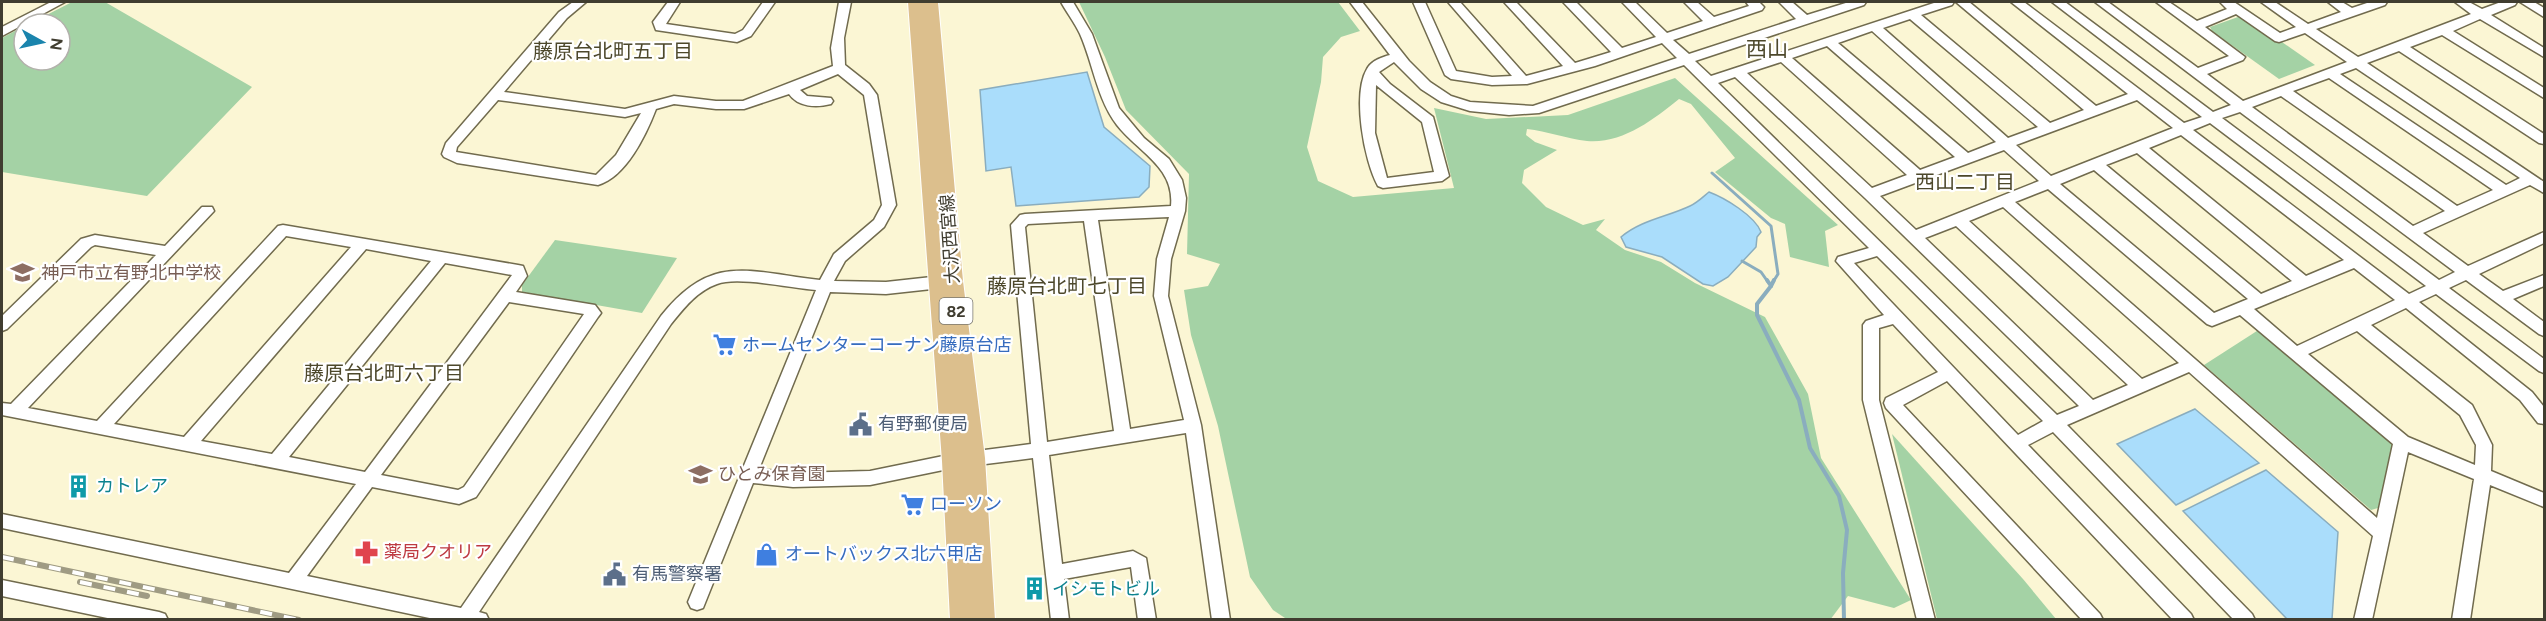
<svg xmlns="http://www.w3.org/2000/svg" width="2546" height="621" viewBox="0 0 2546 621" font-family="Figtree,'Noto Sans JP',sans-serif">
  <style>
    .green { fill: #a4d2a5 }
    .water { fill: #aaddfb; stroke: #8aadbe; stroke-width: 1.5 }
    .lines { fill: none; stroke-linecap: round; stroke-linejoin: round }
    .stream-far1 { stroke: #8aadbe; stroke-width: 3 }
    .stream { stroke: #8aadbe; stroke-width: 4 }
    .minor-casing { stroke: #716b4e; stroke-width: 3 }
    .major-casing { stroke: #fff; stroke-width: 2 }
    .minor { fill: #fff; fill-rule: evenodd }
    .major { fill: #dcbf8d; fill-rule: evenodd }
    .rail-casing { stroke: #9f9b83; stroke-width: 6 }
    .rail { stroke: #fff; stroke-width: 4; stroke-dasharray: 12; stroke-linecap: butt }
    .labels { text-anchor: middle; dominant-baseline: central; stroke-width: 4.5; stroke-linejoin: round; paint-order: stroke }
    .shield { fill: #fff; stroke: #79776e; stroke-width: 1.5 }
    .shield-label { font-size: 16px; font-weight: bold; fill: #403d30 }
    .street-label { font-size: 18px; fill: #403d30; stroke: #fff }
    .education-label { font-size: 18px; fill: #785e54; stroke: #fff; text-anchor: start }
    .shop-label { font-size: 18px; fill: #366cbe; stroke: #fff; text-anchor: start }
    .service-label { font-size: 18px; fill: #4e5e75; stroke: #fff; text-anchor: start }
    .culture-label { font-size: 18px; fill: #0d838f; stroke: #fff; text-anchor: start }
    .health-label { font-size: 18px; fill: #be3a42; stroke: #fff; text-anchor: start }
    .neighbourhood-label { font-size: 20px; fill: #4d482b; stroke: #fff }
    .quarter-label { font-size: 21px; fill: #4d482b; stroke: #fff }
  </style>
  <rect width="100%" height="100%" fill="#fbf6d4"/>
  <g class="green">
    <polygon points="72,2 105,2 252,87 147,196 2,172 2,38 24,26 24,60 60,60 60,24 29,24"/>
    <path d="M1079 2H1338L1360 31 1341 37 1323 57 1321 82 1307 147 1318 181 1353 197 1454 188 1434 108 1486 119 1568 115 1675 78 1838 225 1825 231 1829 267 1790 257 1785 224 1771 218 1715 172 1735 158 1691 104 1679 99C1653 120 1622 144 1587 141 1567 139 1547 131 1527 129L1526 135 1535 142 1557 150 1524 170 1522 183 1546 207 1583 225 1605 219 1596 230 1625 250 1661 262 1695 283 1765 317 1808 394 1821 458 1911 600 1894 608 1848 596 1830 620H1288L1273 610 1250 577 1218 426 1191 335 1184 290 1208 286 1220 264 1187 254 1189 174 1126 110 1105 57Z"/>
    <polygon points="2238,17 2246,17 2315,65 2279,79 2212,31 2210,27"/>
    <polygon points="555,240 677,258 642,313 522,292 522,285"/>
    <polygon points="2260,329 2394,442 2378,508 2371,510 2204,365"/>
    <polygon points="1892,434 2023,579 2056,619 1937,619"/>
  </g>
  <g class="water">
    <polygon points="1087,72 1104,127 1150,166 1149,187 1139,197 1016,206 1011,167 986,171 980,90"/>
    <path d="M1709 192C1725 198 1755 216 1761 232L1757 237 1756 247 1728 277 1713 286 1703 284 1662 257 1626 247 1621 237C1641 220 1667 217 1690 206 1697 203 1703 197 1709 192Z"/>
    <polygon points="2195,409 2259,463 2176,505 2117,444"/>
    <polygon points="2266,470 2338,532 2332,619 2287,619 2183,511"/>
  </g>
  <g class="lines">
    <g class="stream-far1">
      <polyline points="1712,173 1771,226 1778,274 1773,282"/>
      <polyline points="1742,261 1761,272 1768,282"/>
    </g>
    <g class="stream">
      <polyline points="1767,280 1771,286 1757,304 1757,315 1799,400 1810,448 1839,496 1847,530 1843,573 1844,620"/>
      <polyline points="1771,286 1774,280"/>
    </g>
    <defs>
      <g id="minor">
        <polygon points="51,2 65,2 2,36 2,27"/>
        <path d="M573 2H586L567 18 504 92 625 109 674 96 716 101H743L833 66 831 48 839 2H851L844 38 845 65 869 84 877 95 896 205 884 227 845 261 834 281 886 282 950 275 955 277 957 281 955 285 950 287 886 294 830 292 759 469 793 473 870 471 953 454 1031 444 1011 225 1020 215 1025 214 1171 206C1175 167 1138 152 1117 125 1097 99 1093 63 1080 34 1075 23 1067 13 1061 2H1073L1092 34 1119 108 1144 138 1169 159 1182 180 1186 198 1185 211 1171 259 1168 296 1201 425 1230 620H1212L1186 433 1049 455 1062 564 1133 551 1146 558 1156 620H1138L1131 567 1064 579 1069 620H1051L1033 458 953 468 870 485 793 487 753 483 703 608 697 610 691 608 688 602 816 290C792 288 737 276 717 284 697 291 684 308 671 324L479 612 486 614 489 620H439L2 528V514L289 573 356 484 2 415V403L11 404 156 255 95 245 91 247 7 329 2 331V316L81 239 95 235 165 246 202 207H212L214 211 28 408 97 421 278 226 283 225 518 265 523 266 527 276 516 292 595 305 601 313 598 317 476 497 459 504 372 487 307 576 461 608 661 316C712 252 748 272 820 280L834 254 874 220 882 205 864 95 838 74 800 90 807 96 831 98 833 101 831 104C816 108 798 107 789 94L744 109H716L674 104 656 109C646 135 626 177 598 185L457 163 444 157 442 154 446 143 559 12ZM498 100 625 117 641 113 616 155 596 175 456 152 457 147ZM1169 217 1157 259 1154 296 1184 420 1130 429 1098 220ZM1084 221 1114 431 1047 442 1025 227 1028 224ZM286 236 351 247 184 437 114 424ZM366 249 431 261 272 454 201 441ZM445 263 512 275 365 472 289 457ZM509 302 584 314 464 487 458 490 381 475Z"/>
        <polygon points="668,2 680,2 666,24 735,34 743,30 763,2 775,2 751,36 737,42 656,30 653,22"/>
        <path d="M1350 2H1362L1409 61 1430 82 1451 96 1470 102 1533 106 1677 58 1662 43 1595 66 1527 84 1492 85 1451 79 1445 75 1413 2H1425L1456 71 1492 77 1512 76 1448 2H1460L1526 76 1563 66 1504 2H1516L1575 63 1611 52 1563 2H1576L1622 48 1656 37 1622 2H1635L1667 33 1703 21 1684 2H1697L1714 17 1749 6 1746 2H1759L1764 7 1762 10 1673 40 1689 54 1796 19 1779 2H1792L1807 15 1849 2H1866L1864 5 1695 61 1711 76 1937 2H1954L1952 5 1921 15 2050 123 2084 110 1956 2H1969L2096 106 2128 94 2011 2H2024L2184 123 2202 117 2052 2H2065L2213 112 2231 105 2095 2H2108L2198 68 2229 56 2156 2H2169L2197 21 2227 9 2220 2H2234L2280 33 2296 27 2261 2H2275L2308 24 2341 12 2328 2H2342L2352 8 2370 2H2387L2385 5 2316 29 2358 57 2471 14 2455 2H2469L2482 9 2501 2H2517L2515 5 2491 15 2544 48V57L2480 19 2453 31 2544 88V98L2442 35 2410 47 2544 134V144L2539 143 2399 51 2367 63 2544 182V193L2530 185 2423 233 2468 266 2544 232V243L2479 274 2503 291 2544 275V286L2513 299 2544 322V336L2539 334 2466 280 2449 288 2544 359V373L2539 371 2436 294 2419 302 2532 392 2544 407V424L2538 423 2520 400 2406 308 2371 325 2472 405 2492 445 2491 471 2544 493V507L2490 485 2470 620H2452L2474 479 2408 452 2372 620H2354L2373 536 2189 372 2067 425 2252 614 2255 620H2234L2053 432 2028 445 2191 614 2194 620H2173L1947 381 1903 405 2100 614 2103 620H2082L1886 408 1884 403 1886 398 1938 372 1893 324 1879 328V400L1935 620H1917L1863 400V325L1866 321 1884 315 1836 261 1838 257 1869 248 1684 65 1539 113 1509 115 1470 111 1441 102 1421 89 1394 62 1379 72 1390 84 1433 117 1449 176 1442 181 1383 188 1378 186C1364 161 1352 94 1367 69 1371 61 1382 57 1390 55ZM2236 14 2275 41 2279 42 2305 33 2347 62 2243 101 2207 74 2243 60 2245 57 2205 27ZM1910 19 2038 127 2008 138 1883 28ZM1872 31 1996 142 1968 153 1838 43ZM1827 46 1955 157 1920 170 1792 58ZM1781 62 1907 175 1872 188 1747 73ZM2356 68 2520 178 2506 185 2340 74ZM1735 77 1865 198 2079 406 2057 415 1718 83ZM2329 78 2493 190 2457 206 2293 91ZM1376 85 1422 122 1434 172 1387 178 1375 133ZM2281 96 2445 211 2413 226 2252 107ZM2137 100 2173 128 2051 176 2016 145ZM2240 112 2455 272 2439 280 2222 118ZM2210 123 2426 286 2409 294 2193 130ZM2181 135 2344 260 2306 276 2149 148ZM2004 150 2039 181 1916 230 1880 196ZM2137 153 2292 281 2261 294 2106 165ZM2094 170 2248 299 2214 313 2060 184ZM2048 189 2207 324 2212 326 2240 315 2393 444 2377 518 2015 202ZM2003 207 2179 363 2142 379 1969 221ZM1956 226 2128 385 2093 400 1925 238ZM1877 256 2043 421 2018 435 1854 263ZM2354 268 2395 300 2297 346 2254 309ZM2357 331 2460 415 2476 445 2475 465 2408 437 2308 354Z"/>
        <polygon points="2520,2 2534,2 2544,8 2544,17"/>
        <polygon points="2,580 159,612 165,614 168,620 117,620 2,596"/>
      </g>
      <polygon id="major" points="908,2 938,2 963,281 985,458 995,620 950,620 942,461"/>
    </defs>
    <use href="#minor" class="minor-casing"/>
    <use href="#major" class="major-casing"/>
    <use href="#minor" class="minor"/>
    <use href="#major" class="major"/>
    <defs>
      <g id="rail">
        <polyline points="2,557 299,620"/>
        <polyline points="80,582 147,596"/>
      </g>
    </defs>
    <use href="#rail" class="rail-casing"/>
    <use href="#rail" class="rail"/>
  </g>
  <defs>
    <symbol id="school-bare" viewBox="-9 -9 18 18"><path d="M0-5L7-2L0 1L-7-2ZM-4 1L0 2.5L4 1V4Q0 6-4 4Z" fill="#8d6e63" stroke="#fff" stroke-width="2.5" paint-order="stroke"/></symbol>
    <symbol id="supermarket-bare" viewBox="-9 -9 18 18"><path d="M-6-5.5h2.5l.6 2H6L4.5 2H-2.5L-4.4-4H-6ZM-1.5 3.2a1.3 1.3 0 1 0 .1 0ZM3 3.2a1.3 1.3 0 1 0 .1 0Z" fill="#3f7fe0" stroke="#fff" stroke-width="2.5" paint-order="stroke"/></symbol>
    <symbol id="civic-bare" viewBox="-9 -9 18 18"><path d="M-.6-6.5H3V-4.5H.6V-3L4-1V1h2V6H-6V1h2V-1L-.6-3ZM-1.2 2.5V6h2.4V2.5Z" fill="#5c6f8a" stroke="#fff" stroke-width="2.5" paint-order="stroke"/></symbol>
    <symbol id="building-bare" viewBox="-9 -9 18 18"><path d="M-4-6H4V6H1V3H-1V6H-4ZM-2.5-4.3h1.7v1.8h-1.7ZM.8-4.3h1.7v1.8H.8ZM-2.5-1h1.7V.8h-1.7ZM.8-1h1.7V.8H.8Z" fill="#0f9aa8" stroke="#fff" stroke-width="2.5" paint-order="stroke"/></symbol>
    <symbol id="pharmacy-bare" viewBox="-9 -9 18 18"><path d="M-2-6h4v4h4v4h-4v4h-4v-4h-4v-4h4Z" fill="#e0444e" stroke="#fff" stroke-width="2.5" paint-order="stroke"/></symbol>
    <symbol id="shop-bare" viewBox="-9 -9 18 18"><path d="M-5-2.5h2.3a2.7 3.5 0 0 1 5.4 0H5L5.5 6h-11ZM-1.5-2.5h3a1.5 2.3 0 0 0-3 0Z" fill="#3f7fe0" stroke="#fff" stroke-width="2.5" paint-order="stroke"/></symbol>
  </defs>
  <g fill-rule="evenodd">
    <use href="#school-bare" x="6" y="256" width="33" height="33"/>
    <use href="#supermarket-bare" x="708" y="328" width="33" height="33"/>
    <use href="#civic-bare" x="844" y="408" width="33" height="33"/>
    <use href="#school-bare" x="684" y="458" width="33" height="33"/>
    <use href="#building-bare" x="62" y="470" width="33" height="33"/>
    <use href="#supermarket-bare" x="896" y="488" width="33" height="33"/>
    <use href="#pharmacy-bare" x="350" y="536" width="33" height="33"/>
    <use href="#shop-bare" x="750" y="538" width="33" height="33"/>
    <use href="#civic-bare" x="598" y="558" width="33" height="33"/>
    <use href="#building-bare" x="1018" y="572" width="33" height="33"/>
  </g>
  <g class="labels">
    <rect class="shield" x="939.5" y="298" width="33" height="26" rx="4.5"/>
    <g class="shield-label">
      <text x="956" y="311">82</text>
    </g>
    <g class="street-label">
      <text transform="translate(950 239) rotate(-94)">大沢西宮線</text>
    </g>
    <g class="education-label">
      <text x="41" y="273">神戸市立有野北中学校</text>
      <text x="718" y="474">ひとみ保育園</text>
    </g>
    <g class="shop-label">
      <text x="742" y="345">ホームセンターコーナン藤原台店</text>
      <text x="930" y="504">ローソン</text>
      <text x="785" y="554">オートバックス北六甲店</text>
    </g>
    <g class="service-label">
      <text x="878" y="424">有野郵便局</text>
      <text x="632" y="574">有馬警察署</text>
    </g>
    <g class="culture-label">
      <text x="96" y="486">カトレア</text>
      <text x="1052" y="589">イシモトビル</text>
    </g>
    <g class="health-label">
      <text x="384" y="552">薬局クオリア</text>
    </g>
    <g class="neighbourhood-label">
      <text x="613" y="51">藤原台北町五丁目</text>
      <text x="1965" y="182">西山二丁目</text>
      <text x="1067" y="286">藤原台北町七丁目</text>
      <text x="384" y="373">藤原台北町六丁目</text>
    </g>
    <g class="quarter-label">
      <text x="1767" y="48">西山</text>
    </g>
  </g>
  <rect width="2546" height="621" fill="none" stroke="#403d30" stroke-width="6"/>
  <g transform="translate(42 42) rotate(98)"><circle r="28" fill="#ffffff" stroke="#b3b1ac" stroke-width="1.5"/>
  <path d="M0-4.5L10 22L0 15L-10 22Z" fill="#1a84ad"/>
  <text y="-9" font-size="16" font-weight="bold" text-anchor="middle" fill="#403d30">N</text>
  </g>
</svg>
